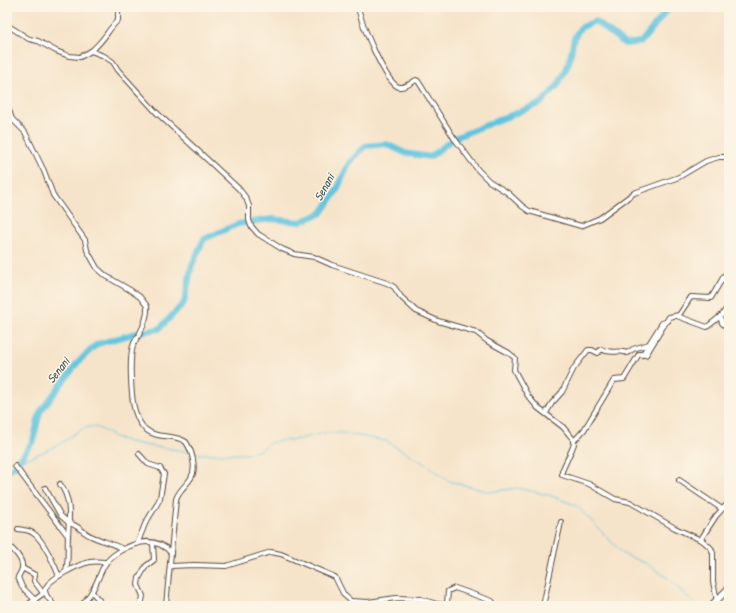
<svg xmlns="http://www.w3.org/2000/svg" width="736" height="613" viewBox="0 0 736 613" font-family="'Patrick Hand',sans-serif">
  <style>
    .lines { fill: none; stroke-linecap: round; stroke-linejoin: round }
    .stream { stroke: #61c5df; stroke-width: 1 }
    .river { stroke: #61c5df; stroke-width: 6 }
    .street-casing { stroke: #574638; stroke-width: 6 }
    .secondary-casing { stroke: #574638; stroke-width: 8 }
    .street { stroke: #fff; stroke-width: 4 }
    .secondary { stroke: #fff; stroke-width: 6 }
    .labels { text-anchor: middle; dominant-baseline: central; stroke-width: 3; stroke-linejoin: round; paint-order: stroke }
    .water-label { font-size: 12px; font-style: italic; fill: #465858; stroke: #fcf5e5 }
  </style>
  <rect width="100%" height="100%" fill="#fcf5e5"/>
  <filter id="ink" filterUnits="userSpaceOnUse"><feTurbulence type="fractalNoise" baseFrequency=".025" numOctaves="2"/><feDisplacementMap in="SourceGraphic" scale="8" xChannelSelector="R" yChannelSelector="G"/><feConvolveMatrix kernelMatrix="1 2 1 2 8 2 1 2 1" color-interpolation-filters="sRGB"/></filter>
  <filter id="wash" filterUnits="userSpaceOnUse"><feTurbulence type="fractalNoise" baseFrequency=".012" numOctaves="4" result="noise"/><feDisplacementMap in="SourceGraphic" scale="16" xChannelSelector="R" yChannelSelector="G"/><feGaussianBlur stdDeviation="0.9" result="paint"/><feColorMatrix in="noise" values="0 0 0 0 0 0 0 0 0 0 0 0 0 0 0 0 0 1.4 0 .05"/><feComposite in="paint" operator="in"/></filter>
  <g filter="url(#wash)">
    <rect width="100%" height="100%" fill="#f6e4ca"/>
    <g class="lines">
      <g class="stream">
        <polyline points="192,453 201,454 246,454 261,450 268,444 277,441 299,439 324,433 343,433 386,441 422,462 449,481 490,492 517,488 549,495 577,506 623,554 647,564 669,579 697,606"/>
        <path d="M18 461C32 457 45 452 58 445 71 438 74 431 89 427 100 425 111 437 120 439 143 447 166 447 189 452"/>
      </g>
      <polyline class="river" points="7,471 15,466 33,441 40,412 79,361 97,344 140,332 159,329 184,303 192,265 204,239 238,224 272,219 300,222 322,213 337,190 349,163 365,146 386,144 405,153 430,157 454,138 541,103 558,85 569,63 574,38 580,28 595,21 625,44 641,42 670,7"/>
    </g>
  </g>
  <g filter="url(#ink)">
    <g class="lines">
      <defs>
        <g id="street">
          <path d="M358 7C361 22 385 83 399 87 405 88 411 83 416 80L418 81 454 138 478 170 489 181 508 193 522 206 529 211 581 226 600 218 634 193 679 177 706 161 719 157H729"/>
          <polyline points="7,25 29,39 38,41 56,51 69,56 80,57 91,51 104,56 113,62 118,70 156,112 239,189 246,198 249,206 249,220 251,226 258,234 282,249 294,254 314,257 332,265 387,283 394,287 401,297 416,311 438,321 476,332 487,341 509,353 515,358 514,370 528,396 538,408 563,427 573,439 574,444 572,449 562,471 562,475 589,484 615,499 630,502 675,528 703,541 711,548 713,553 713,582 717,600"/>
          <path d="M91 51C104 41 107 31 118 20V7"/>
          <path d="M7 105 12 119 25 132 44 171 53 195 85 240 87 250 97 268 106 276 130 290 140 297 147 306C148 315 144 325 140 333 138 337 134 341 133 346 129 358 131 399 135 411 137 418 140 424 145 429 158 440 174 433 186 442 192 451 197 468 191 478 186 486 179 490 176 499L166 606"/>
          <polyline points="677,316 707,327 722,315 729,305"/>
          <polyline points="720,316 722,323 729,329"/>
          <polyline points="642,355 662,323 668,321"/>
          <path d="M546 413 552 403 562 392 574 368 588 350H592L598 353 601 349C611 355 618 349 627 353L633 349 649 344"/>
          <polyline points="573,442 584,430 614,380 624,379 639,354 646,355 669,317 679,315 691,297 711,298 724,276 729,271"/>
          <polyline points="15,466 68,536"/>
          <polyline points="679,480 722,509"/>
          <path d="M60 484C72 500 69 518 68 536 67 549 69 559 66 571"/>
          <polyline points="45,488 61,516 69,523"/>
          <path d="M69 523C78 525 83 533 91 536 102 541 113 544 123 549"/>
          <path d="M18 529C23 530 29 530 33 533 44 540 54 564 59 576"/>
          <polyline points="701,539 716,516 729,502"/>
          <polyline points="138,542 145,524 156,506 160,498 164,474 160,468 148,464 139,454"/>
          <path d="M7 544C13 550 24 559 22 569 21 572 19 575 18 577L22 587 35 600"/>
          <polyline points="170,566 194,565 226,566 271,552 281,554 335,577 344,595 351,601 368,602 396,598 421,599 437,604 445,605 447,603 448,591 455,588 492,601 496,606"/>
          <polyline points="22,568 35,575 34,581 43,593"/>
          <polyline points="92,592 104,606"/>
          <polyline points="26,606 44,593"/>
          <path d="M55 606C51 602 45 596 45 590 47 579 80 564 90 562 96 561 101 562 106 562"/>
          <path d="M81 606C85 601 89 596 92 591 98 582 100 571 106 563 109 558 115 554 120 551 137 541 156 536 171 553"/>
          <polyline points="141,606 143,596 138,585 139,578 146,566 154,560 153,543"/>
          <polyline points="543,606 561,522"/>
        </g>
        <polyline id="secondary" points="711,606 729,588"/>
      </defs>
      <use href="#street" class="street-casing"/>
      <use href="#secondary" class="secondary-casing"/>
      <use href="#street" class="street"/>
      <use href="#secondary" class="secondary"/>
    </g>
  </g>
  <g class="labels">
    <g class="water-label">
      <text transform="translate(324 187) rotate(-61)">Senani</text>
      <text transform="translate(58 370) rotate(-52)">Senani</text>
    </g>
  </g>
  <rect width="736" height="613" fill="none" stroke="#fcf5e5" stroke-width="24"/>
</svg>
